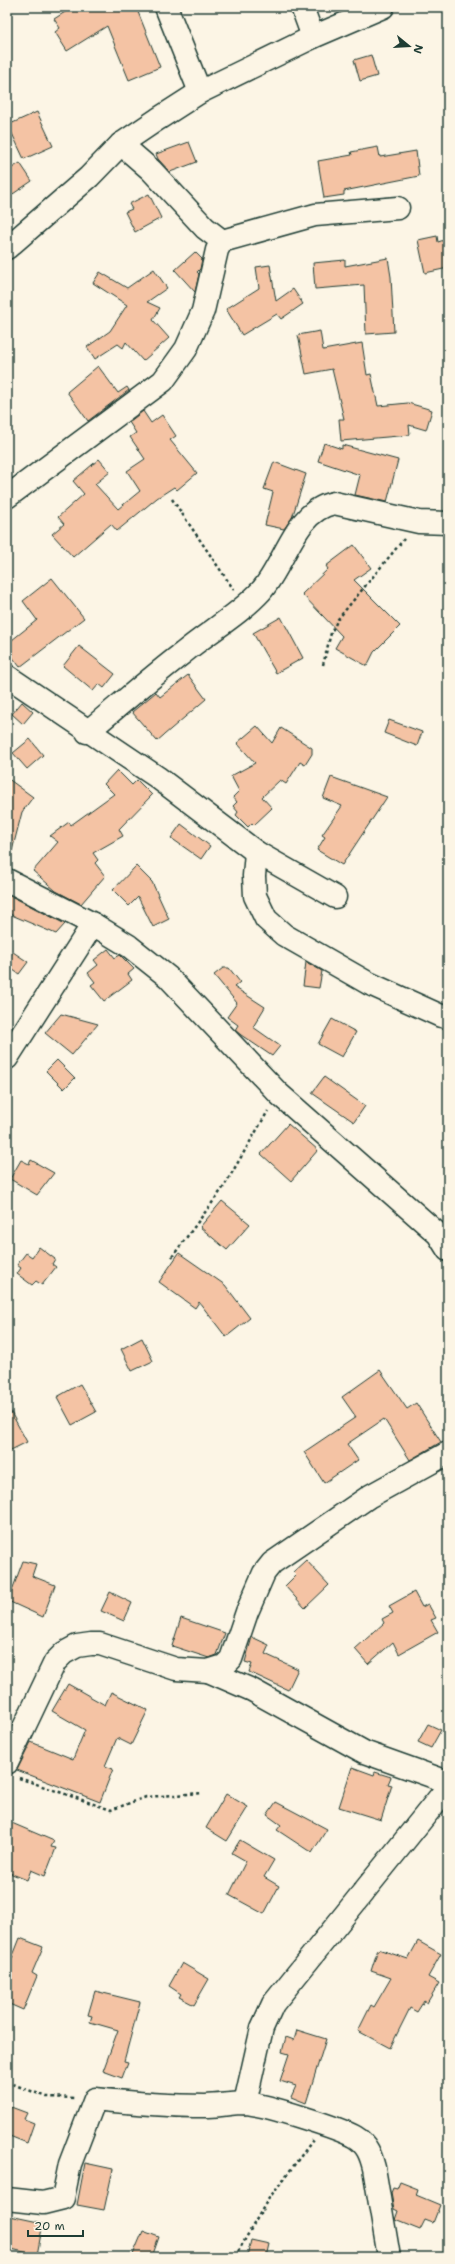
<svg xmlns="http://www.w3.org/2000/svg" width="455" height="2264" viewBox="0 0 455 2264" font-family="'Shantell Sans',sans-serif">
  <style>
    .building { fill: #f4c3a4; stroke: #1f3d34 }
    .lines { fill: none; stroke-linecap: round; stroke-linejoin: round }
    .minor-casing { stroke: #1f3d34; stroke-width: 25 }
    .path { stroke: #1f3d34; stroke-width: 2.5; stroke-dasharray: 3 3; stroke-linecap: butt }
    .minor { stroke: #fcf5e5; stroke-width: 22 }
  </style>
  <rect width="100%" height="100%" fill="#fcf5e5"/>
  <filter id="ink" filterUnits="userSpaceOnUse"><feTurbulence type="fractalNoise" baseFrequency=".025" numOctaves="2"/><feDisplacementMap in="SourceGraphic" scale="8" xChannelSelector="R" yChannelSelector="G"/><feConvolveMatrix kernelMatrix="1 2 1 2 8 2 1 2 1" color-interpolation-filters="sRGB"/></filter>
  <g filter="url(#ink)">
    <g class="building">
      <polygon points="73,7 136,7 160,67 129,80 107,26 67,51 55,32 60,28 54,19"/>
      <polygon points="371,55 377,76 360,81 354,60"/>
      <polygon points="37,112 53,146 24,159 8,125"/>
      <polygon points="189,142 197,162 170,172 158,159 156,154"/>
      <polygon points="378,147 380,157 416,151 419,176 344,191 344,195 324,198 318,161 352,155 351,152"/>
      <polygon points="20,163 32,181 7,198 7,171"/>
      <polygon points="149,194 161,218 135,232 125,212 132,209 129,204"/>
      <polygon points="437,236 438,242 444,240 448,268 425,273 418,240"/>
      <polygon points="195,252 202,259 200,269 197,272 199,274 195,292 175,270"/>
      <polygon points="388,258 391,277 394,332 366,334 364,285 315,289 313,263 345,260 345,266"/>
      <polygon points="270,265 276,301 293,289 303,304 281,319 277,314 242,335 226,309 259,288 256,267"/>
      <polygon points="154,269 167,288 147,302 160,308 153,320 169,338 143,361 126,342 123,348 118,344 95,359 87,347 110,331 127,305 93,283 100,272 127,288"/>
      <polygon points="320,331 323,350 362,343 367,375 371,374 378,406 408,403 432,410 426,430 409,425 410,435 341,441 339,419 344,419 332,369 306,374 298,335"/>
      <polygon points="98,366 118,393 127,387 129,390 88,421 67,392"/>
      <polygon points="143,411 151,423 162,415 176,436 170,440 197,473 177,490 174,487 157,498 117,531 111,524 73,557 52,534 64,524 58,517 84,494 73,481 99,459 110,472 95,484 118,509 140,491 127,471 145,459 130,437 136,433 129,422"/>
      <polygon points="324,443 342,449 342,445 398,460 387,502 355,495 360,475 318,461"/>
      <polygon points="274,462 306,474 292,518 284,529 265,525 273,492 264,489"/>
      <polygon points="354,545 371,568 354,580 400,626 374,652 367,666 335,648 342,636 302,594 328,569 326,566"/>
      <polygon points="52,578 84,618 20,667 7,650 7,644 37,620 23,601"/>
      <polygon points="281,617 303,658 276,673 253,633"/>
      <polygon points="79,646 115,674 104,688 99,684 93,691 63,666"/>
      <polygon points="188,675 206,699 157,741 132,712 156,692 160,697"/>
      <polygon points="22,702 33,712 23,724 12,714"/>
      <polygon points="389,720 422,732 417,746 384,733"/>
      <polygon points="257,726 272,743 281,728 312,748 312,754 305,765 300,762 286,784 280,780 262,797 272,808 254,825 252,823 248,827 236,815 238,812 233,806 237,802 233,797 239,791 231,776 255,763 237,743"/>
      <polygon points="30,739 43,755 27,769 13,753"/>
      <polygon points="117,770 132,785 137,780 152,795 119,829 123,836 93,853 98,860 95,863 105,876 81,904 56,891 33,871 58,842 50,836 69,822 71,825 114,794 104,784"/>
      <polygon points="331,777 387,797 342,865 317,850 325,837 322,835 342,806 323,798"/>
      <polygon points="7,778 33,797 22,812 12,851 7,850"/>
      <polygon points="181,824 210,846 201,859 171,838"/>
      <polygon points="136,866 152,882 169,919 153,927 138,897 129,906 113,890"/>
      <polygon points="7,895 15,898 65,924 56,934 7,913"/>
      <polygon points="108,949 115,958 120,955 134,969 128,974 132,980 104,1001 91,985 95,982 88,973 98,965 94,960"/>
      <polygon points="13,952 28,962 19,974 7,966 7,960"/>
      <polygon points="306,962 322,971 319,988 303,986"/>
      <polygon points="223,968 229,968 240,982 234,987 265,1007 253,1027 280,1046 272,1056 241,1035 235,1030 238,1025 227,1017 237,1003 214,975"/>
      <polygon points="61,1014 98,1024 72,1055 45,1033"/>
      <polygon points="332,1019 356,1032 342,1057 318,1044"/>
      <polygon points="57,1060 75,1078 64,1089 46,1071"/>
      <polygon points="324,1077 365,1106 354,1122 312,1093"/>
      <polygon points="288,1124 318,1150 291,1181 261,1154"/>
      <polygon points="21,1160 29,1164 31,1160 54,1173 37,1195 10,1179"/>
      <polygon points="222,1201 250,1224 227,1250 200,1227"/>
      <polygon points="39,1247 55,1259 52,1264 56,1267 42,1285 36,1281 32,1285 17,1274 21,1268 17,1265 26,1253 32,1257"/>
      <polygon points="179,1253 225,1285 250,1318 226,1337 199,1302 195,1308 159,1282"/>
      <polygon points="142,1338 153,1361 132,1371 121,1349"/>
      <polygon points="380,1370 407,1409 416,1403 441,1442 410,1460 384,1419 347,1444 358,1460 324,1483 304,1452 356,1417 342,1397"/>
      <polygon points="80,1384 96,1412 72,1425 57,1397"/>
      <polygon points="7,1405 27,1442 7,1452"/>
      <polygon points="306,1560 329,1585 305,1608 285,1586 296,1575 293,1572"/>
      <polygon points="23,1561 36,1564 32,1576 55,1585 43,1617 8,1601"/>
      <polygon points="110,1592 132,1603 124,1621 101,1611"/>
      <polygon points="414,1592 422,1607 428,1604 436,1618 431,1620 438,1632 399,1654 393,1642 368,1664 355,1649 384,1623 382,1619 393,1613 389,1606"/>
      <polygon points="181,1618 225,1633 217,1655 209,1658 172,1646"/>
      <polygon points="252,1637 269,1645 265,1654 298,1669 288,1690 249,1672 252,1664 245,1662"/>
      <polygon points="68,1684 105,1705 111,1692 148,1710 131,1745 117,1738 105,1766 113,1769 100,1802 17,1770 31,1742 73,1759 85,1730 52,1711"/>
      <polygon points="428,1724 441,1730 431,1748 418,1742"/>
      <polygon points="352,1767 374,1775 375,1772 391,1777 388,1784 392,1785 381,1820 339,1807"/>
      <polygon points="226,1794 248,1807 227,1841 206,1828"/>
      <polygon points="276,1802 327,1829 312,1853 277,1830 281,1825 267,1815"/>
      <polygon points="7,1821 54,1841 51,1847 56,1848 45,1876 31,1870 27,1880 7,1872"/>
      <polygon points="240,1840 274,1860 264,1877 279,1886 264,1914 229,1895 246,1861 232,1853"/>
      <polygon points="20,1938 43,1947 32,1973 37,1976 23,2010 7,2003 7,1971"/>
      <polygon points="418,1941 441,1954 428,1977 439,1983 427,2003 424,2001 417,2012 410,2008 390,2048 358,2031 371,2005 374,2007 391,1978 371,1971 378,1949 408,1959"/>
      <polygon points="182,1963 209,1979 194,2005 179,1997 181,1994 169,1986"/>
      <polygon points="95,1991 140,2002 124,2061 128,2062 122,2078 103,2071 118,2030 90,2022 92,2016 88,2015"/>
      <polygon points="297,2030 326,2039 306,2103 291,2097 296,2086 280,2081 289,2054 282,2052 286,2037 294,2040"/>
      <polygon points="11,2107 27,2113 24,2119 34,2123 27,2143 7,2135 7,2117"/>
      <polygon points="85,2163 113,2169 104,2210 77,2205"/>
      <polygon points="400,2182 418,2189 416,2195 440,2205 433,2223 425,2220 420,2230 395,2220 398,2211 394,2209 391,2193 393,2188 397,2189"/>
      <polygon points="10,2216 43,2223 37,2255 7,2248"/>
      <polygon points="143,2231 159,2237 152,2257 132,2257"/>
      <polygon points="251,2240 269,2244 266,2257 247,2257"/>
    </g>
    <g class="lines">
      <defs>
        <g id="minor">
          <polyline points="166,7 200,92"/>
          <polyline points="302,7 313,37"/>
          <polyline points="121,144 151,170 205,228 222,241"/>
          <polyline points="7,248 89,177 121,144 158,119 200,92 313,37 383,7"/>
          <polyline points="7,497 163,381 186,349 203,311 217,250 222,241 315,215 398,208"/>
          <polyline points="7,676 157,777 256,852 335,897"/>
          <path d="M87 732C119 706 150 678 183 653 207 633 240 614 261 591 286 563 294 511 334 503L419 522 448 523"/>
          <polyline points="256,852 254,876 255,896 266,919 284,935 368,983 441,1016 448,1017"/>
          <polyline points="7,880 93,924 129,946 168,977 279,1094 438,1234 448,1250"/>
          <polyline points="7,1058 93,924"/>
          <polyline points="208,1671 252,1690 364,1752 448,1782"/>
          <polyline points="7,1763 55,1662 64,1653 77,1646 91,1644 100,1644 176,1669 208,1671 224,1666 231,1659 247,1612 264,1573 272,1563 370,1496 448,1453"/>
          <polyline points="245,2103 262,2028 273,2004 448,1787"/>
          <path d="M7 2199 43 2203 63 2198 70 2164 95 2099C132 2103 169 2106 205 2106 218 2106 232 2103 245 2103 263 2104 340 2128 355 2137 367 2144 371 2156 374 2168L389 2257"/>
        </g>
      </defs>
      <use href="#minor" class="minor-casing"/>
      <g class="path">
        <polyline points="172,499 234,590"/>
        <polyline points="323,665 331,633 338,619 404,539"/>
        <polyline points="172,1257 223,1188 268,1111"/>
        <polyline points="19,1778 111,1810 146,1797 203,1793"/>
        <polyline points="7,2082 47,2097 75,2098"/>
        <polyline points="235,2257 267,2201 313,2140"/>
      </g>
      <use href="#minor" class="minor"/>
    </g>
  </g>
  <rect width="455" height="2264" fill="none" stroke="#fcf5e5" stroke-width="24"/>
  <rect x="12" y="12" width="431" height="2240" fill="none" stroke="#1f3d34" stroke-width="1.5" filter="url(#ink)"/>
  <g transform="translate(409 46) rotate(108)" stroke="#fcf5e5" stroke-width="3" paint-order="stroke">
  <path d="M0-3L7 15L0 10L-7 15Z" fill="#1f3d34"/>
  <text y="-6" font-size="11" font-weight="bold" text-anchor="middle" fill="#1f3d34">N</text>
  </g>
  <path d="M28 2230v6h55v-6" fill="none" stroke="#1f3d34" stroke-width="2"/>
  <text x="34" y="2230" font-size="12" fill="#1f3d34" stroke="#fcf5e5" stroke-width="3" paint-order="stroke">20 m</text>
</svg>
